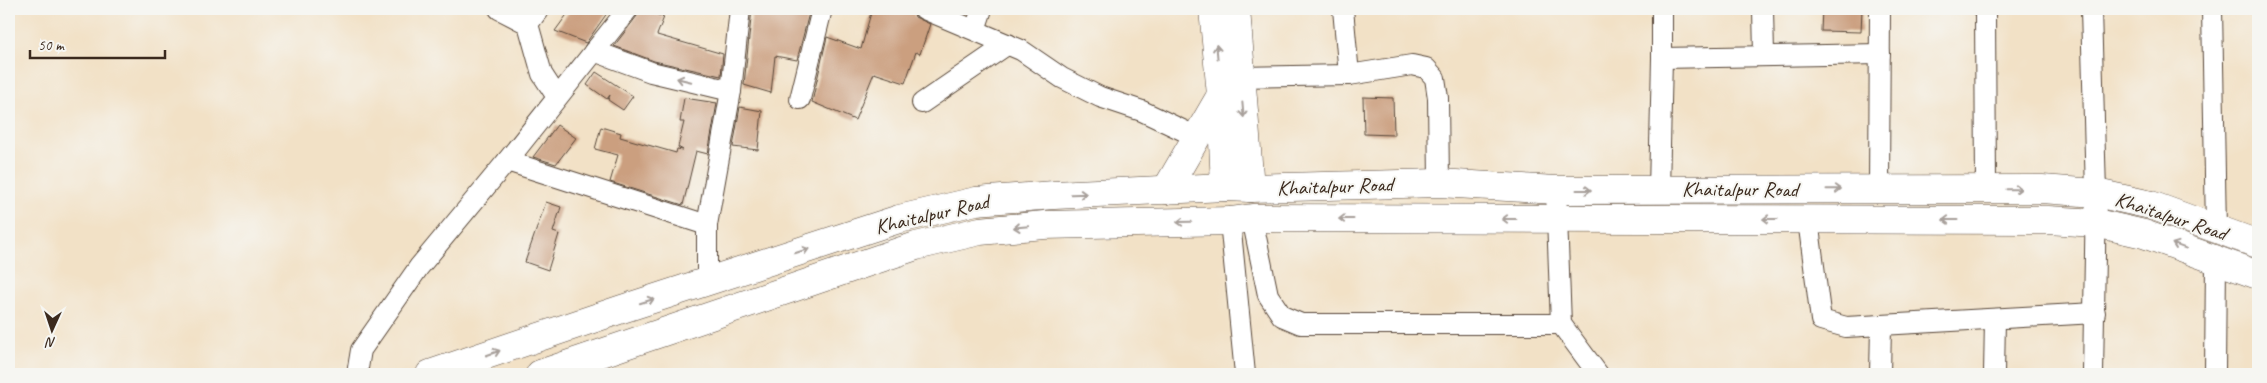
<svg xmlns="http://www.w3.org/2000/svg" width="2267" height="383" viewBox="0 0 2267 383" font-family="Caveat,sans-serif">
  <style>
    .building { fill: #cb9f7f }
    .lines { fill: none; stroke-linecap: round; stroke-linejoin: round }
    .street-casing { stroke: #564537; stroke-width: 22 }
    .secondary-casing { stroke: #564537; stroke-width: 29 }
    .street { stroke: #fff; stroke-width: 20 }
    .secondary { stroke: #fff; stroke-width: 28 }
    .oneway { stroke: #a79f9a }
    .labels { text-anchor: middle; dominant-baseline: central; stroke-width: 4; stroke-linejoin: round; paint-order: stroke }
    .street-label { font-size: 21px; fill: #3b2a1e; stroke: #f6f6f2 }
  </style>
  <rect width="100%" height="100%" fill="#f6f6f2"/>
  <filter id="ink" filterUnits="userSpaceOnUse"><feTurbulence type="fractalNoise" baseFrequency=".02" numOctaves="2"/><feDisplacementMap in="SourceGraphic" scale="10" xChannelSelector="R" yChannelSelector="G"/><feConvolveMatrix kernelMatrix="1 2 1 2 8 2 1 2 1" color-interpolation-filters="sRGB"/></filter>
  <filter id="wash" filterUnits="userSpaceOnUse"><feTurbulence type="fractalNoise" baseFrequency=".0096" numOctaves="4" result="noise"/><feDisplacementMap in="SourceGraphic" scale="20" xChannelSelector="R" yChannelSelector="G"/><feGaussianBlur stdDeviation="1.12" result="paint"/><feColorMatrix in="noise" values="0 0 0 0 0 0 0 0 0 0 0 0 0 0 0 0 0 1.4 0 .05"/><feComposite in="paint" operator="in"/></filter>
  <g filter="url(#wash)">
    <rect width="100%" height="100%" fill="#f2e1c6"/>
    <g id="blocks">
      <g class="building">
        <polygon points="571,9 610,9 586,43 555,31"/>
        <polygon points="640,9 664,17 657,35 723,54 721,76 654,61 614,46 637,16"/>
        <polygon points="752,9 810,9 797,60 775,56 771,93 744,85"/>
        <polygon points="872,9 912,9 915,17 930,24 920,54 916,52 905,83 874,73 855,120 812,102 827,37 861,49"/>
        <polygon points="1822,9 1862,9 1861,32 1821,31"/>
        <polygon points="596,72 633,96 623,110 608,100 610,95 607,99 587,85"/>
        <polygon points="1363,97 1393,98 1394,135 1364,134"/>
        <polygon points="684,98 717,103 708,154 696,151 683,205 610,182 618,155 595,149 601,127 621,133 620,137 676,153 677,149 683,150 678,147 684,122 680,122"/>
        <polygon points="740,107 762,111 758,150 733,147"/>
        <polygon points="557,125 576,138 556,164 533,157"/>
        <polygon points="546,202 561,207 553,232 559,234 548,270 525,262"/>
      </g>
    </g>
  </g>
  <g filter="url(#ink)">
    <use href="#blocks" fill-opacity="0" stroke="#564537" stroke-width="1"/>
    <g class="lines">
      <defs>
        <g id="street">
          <polyline points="499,9 528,24 542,74 557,97"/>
          <polyline points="924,9 1021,50 1062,78 1100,97 1142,111 1197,137"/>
          <polyline points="1343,9 1349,75"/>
          <polyline points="1662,9 1662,58 1880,54"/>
          <polyline points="1763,9 1764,55"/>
          <polyline points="1985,9 1986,190"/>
          <polyline points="2091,9 2096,193 2093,374"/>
          <polyline points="2212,9 2216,230"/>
          <polyline points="528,24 539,9"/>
          <polyline points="975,30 982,9"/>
          <polyline points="594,51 651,72 731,91"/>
          <polyline points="1240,77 1349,75 1412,65 1426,68 1435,78 1438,98 1439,183"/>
          <polyline points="800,99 822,9"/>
          <polyline points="922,103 1008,44"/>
          <polyline points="507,161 707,225"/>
          <polyline points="1879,189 1880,9"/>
          <polyline points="1556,190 1561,324 1598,374"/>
          <polyline points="1659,190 1662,58"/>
          <polyline points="1252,218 1268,295 1282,316 1301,324 1561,324"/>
          <polyline points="1808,220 1821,320 1846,327 2095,313"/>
          <polyline points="1230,221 1245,374"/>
          <polyline points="707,282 707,225 731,91 740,9"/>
          <polyline points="357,374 361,350 419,267 507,161 628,9"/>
          <polyline points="1880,374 1881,326"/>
          <polyline points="1994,374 1995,319"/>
          <polyline points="2215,374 2216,259"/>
        </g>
        <g id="secondary">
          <polyline points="1213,9 1221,95 1225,187"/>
          <polyline points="1236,9 1250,188"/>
          <polyline points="1166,190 1221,95"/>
          <polyline points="430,374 622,309 899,219 976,201 1054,195 1225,187 1250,188 1439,183 1556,190 2042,189 2096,193 2151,205 2258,244"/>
          <polyline points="540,374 916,246 980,231 1044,225 1230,221 1252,218 2048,220 2096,223 2144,234 2258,275"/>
        </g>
      </defs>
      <use href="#street" class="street-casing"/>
      <use href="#secondary" class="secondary-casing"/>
      <use href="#street" class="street"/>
      <use href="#secondary" class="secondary"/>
    </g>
    <defs><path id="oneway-shaft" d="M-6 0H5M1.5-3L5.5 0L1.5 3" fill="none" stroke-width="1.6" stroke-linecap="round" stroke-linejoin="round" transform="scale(1.25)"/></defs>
    <g class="oneway">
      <use href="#oneway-shaft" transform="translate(1217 52) rotate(-95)"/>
      <use href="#oneway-shaft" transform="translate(684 80) rotate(-166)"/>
      <use href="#oneway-shaft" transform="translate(1243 110) rotate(85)"/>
      <use href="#oneway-shaft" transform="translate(1834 189) rotate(-1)"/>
      <use href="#oneway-shaft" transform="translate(2014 189) rotate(-1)"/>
      <use href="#oneway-shaft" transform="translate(1584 190)"/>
      <use href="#oneway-shaft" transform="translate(1079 194) rotate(-2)"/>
      <use href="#oneway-shaft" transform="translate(1346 219) rotate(-180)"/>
      <use href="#oneway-shaft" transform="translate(1509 219) rotate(-180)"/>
      <use href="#oneway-shaft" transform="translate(1770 219) rotate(-180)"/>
      <use href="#oneway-shaft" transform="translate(1950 220) rotate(-180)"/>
      <use href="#oneway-shaft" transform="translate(1184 222) rotate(179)"/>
      <use href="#oneway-shaft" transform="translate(1021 227) rotate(175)"/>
      <use href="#oneway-shaft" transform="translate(2179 246) rotate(-160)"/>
      <use href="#oneway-shaft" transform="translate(802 251) rotate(-18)"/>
      <use href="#oneway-shaft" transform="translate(647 301) rotate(-17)"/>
      <use href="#oneway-shaft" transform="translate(493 353) rotate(-19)"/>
    </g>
  </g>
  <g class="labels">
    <g class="street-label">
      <text transform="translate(1335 186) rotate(-2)">Khaitalpur Road</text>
      <text x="1740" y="189">Khaitalpur Road</text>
      <text transform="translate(932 214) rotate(-13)">Khaitalpur Road</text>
      <text transform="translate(2171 216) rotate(18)">Khaitalpur Road</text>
    </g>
  </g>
  <rect width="2267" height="383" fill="none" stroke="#f6f6f2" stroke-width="30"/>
  <g transform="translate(52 330) rotate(183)" stroke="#f6f6f2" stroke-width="4" paint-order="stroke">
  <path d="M0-4L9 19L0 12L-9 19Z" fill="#3b2a1e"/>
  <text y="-8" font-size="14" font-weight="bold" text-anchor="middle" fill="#3b2a1e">N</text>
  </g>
  <path d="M30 50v8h135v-8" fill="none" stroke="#3b2a1e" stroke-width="2.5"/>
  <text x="38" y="50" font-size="15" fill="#3b2a1e" stroke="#f6f6f2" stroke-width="4" paint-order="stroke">50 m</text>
</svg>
